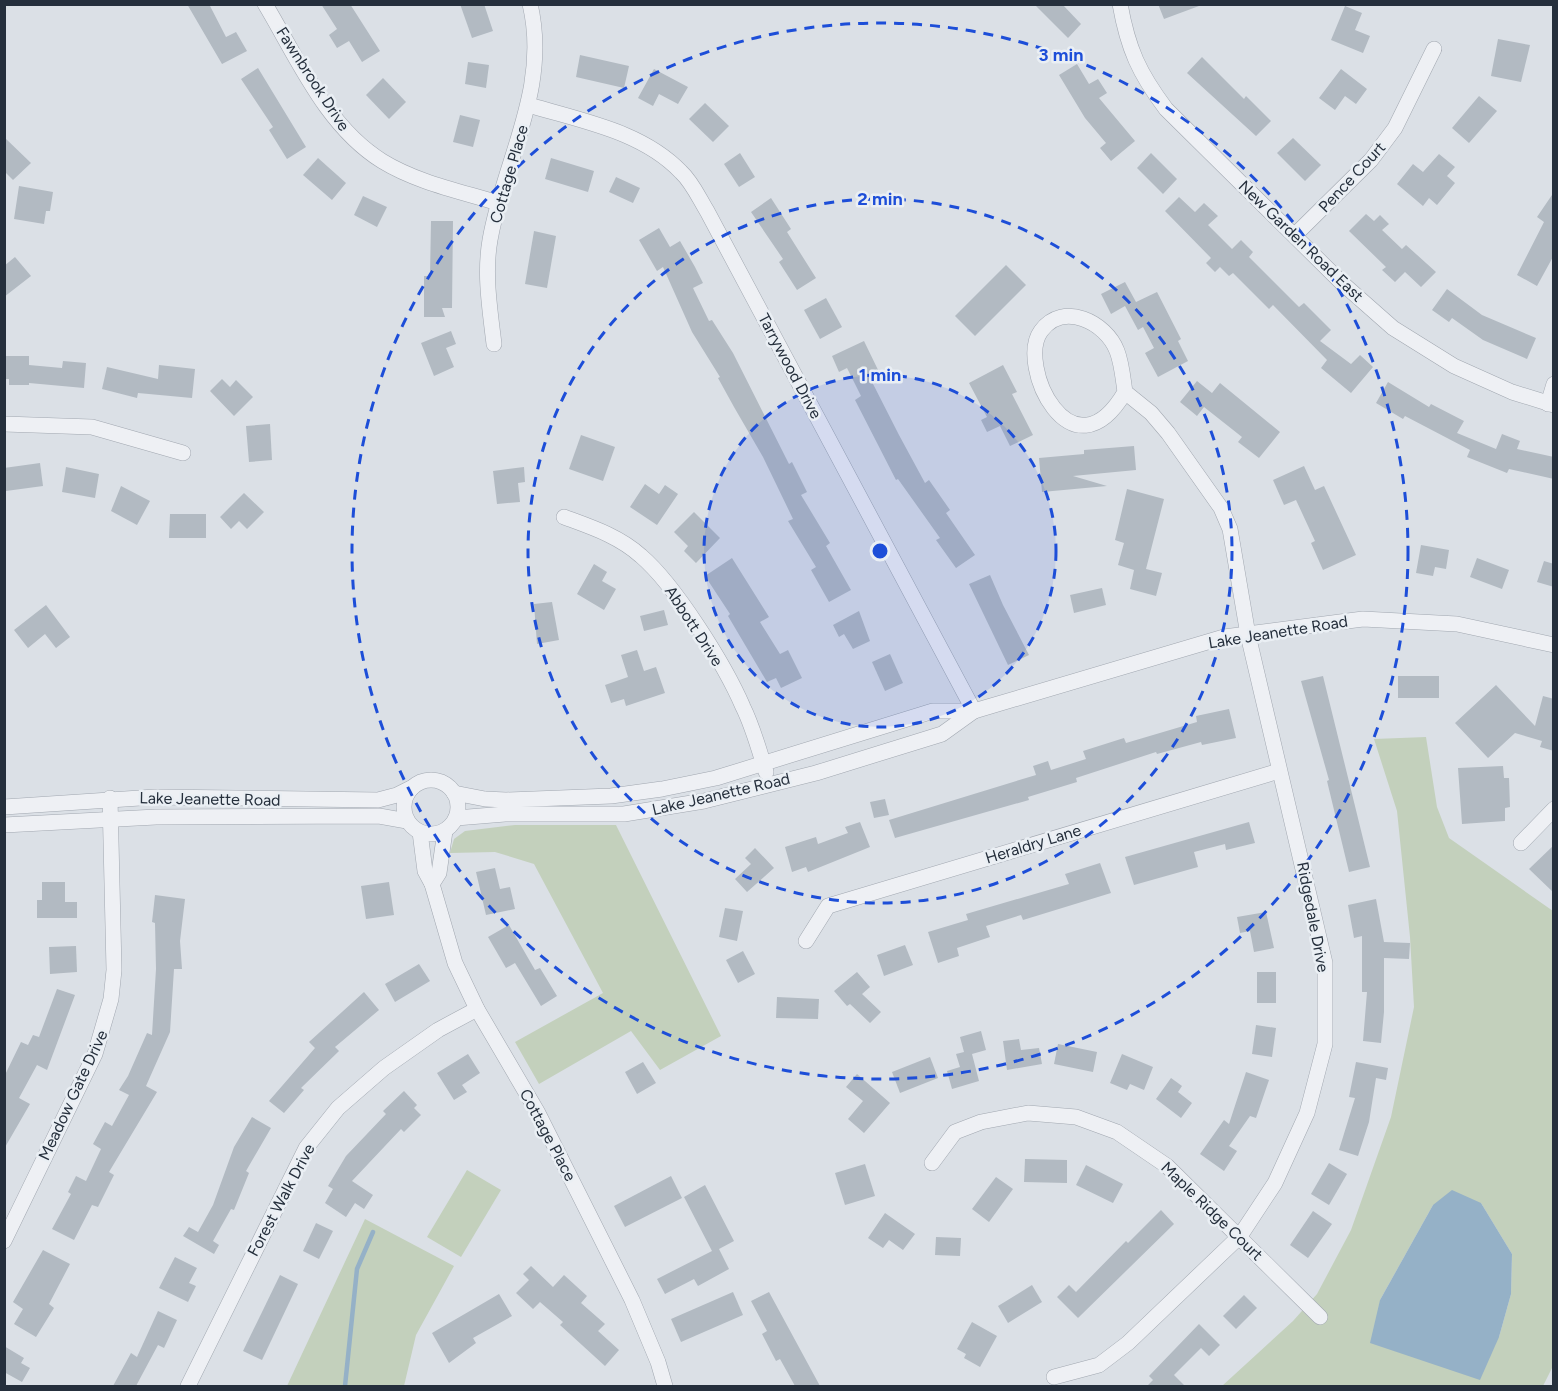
<svg xmlns="http://www.w3.org/2000/svg" width="1558" height="1391" viewBox="0 0 1558 1391" font-family="Figtree,sans-serif">
  <style>
    .green { fill: #c3d0bc; fill-rule: evenodd }
    .water { fill: #95b1c7 }
    .lines { fill: none; stroke-linecap: round; stroke-linejoin: round }
    .stream { stroke: #95b1c7; stroke-width: 4.5 }
    .building { fill: #b2bac2 }
    .minor-casing { stroke: #a1a7b0; stroke-width: 16 }
    .minor { stroke: #eef0f4; stroke-width: 15 }
    .ring { fill: none; stroke: #1d4ed8; stroke-width: 3; stroke-dasharray: 10 8 }
    .labels { text-anchor: middle; dominant-baseline: central; stroke-width: 5; stroke-linejoin: round; paint-order: stroke }
    .street-label { font-size: 16px; fill: #252f3c; stroke: #eaeff4 }
    .centre { fill: #1d4ed8; stroke: #eaeff4; stroke-width: 3 }
    .ring-label { font-size: 18px; text-anchor: middle; font-weight: bold; fill: #1d4ed8; stroke: #eaeff4; stroke-width: 5; stroke-linejoin: round; paint-order: stroke }
  </style>
  <rect width="100%" height="100%" fill="#dbe0e6"/>
  <g class="green">
    <path d="M1426 737 1437 807 1449 838 1553 911V1366L1543 1386H1222L1293 1321 1317 1294 1351 1230 1391 1117 1414 1007 1410 937 1397 811 1374 739ZM1481 1203 1512 1254 1511 1294 1499 1337 1380 1300 1433 1205Z"/>
    <polygon points="515,825 616,825 721,1036 660,1070 631,1031 539,1084 515,1042 603,993 534,864 495,852 450,853 454,839 465,831"/>
    <polygon points="467,1170 501,1190 461,1257 427,1237"/>
    <polygon points="365,1219 454,1266 416,1335 404,1386 287,1386"/>
  </g>
  <polygon class="water" points="1452,1190 1481,1203 1512,1254 1511,1294 1499,1337 1480,1380 1370,1343 1380,1300 1433,1205"/>
  <g class="lines">
    <polyline class="stream" points="345,1386 357,1269 373,1232"/>
  </g>
  <g class="building">
    <polygon points="187,4 209,4 226,37 236,32 247,51 222,64"/>
    <polygon points="321,4 350,4 380,51 362,62 349,41 337,48 329,35 337,29"/>
    <polygon points="460,4 484,4 493,31 472,38"/>
    <polygon points="1034,4 1062,4 1081,24 1068,38"/>
    <polygon points="1158,4 1199,4 1199,6 1164,19"/>
    <polygon points="1345,6 1362,13 1355,30 1370,36 1363,53 1331,40"/>
    <polygon points="1498,39 1530,45 1521,82 1491,76"/>
    <polygon points="580,55 629,66 624,88 576,77"/>
    <polygon points="1202,57 1244,99 1246,96 1271,121 1256,136 1187,73"/>
    <polygon points="468,62 489,65 486,88 465,84"/>
    <polygon points="1077,64 1089,84 1098,79 1107,93 1099,98 1135,141 1111,161 1100,148 1106,143 1085,118 1059,75"/>
    <polygon points="258,68 306,147 287,159 269,130 273,127 241,79"/>
    <polygon points="654,69 688,87 678,104 659,94 653,106 638,98"/>
    <polygon points="1341,69 1367,89 1356,104 1345,96 1335,110 1319,98"/>
    <polygon points="383,78 406,102 389,119 366,95"/>
    <polygon points="1479,96 1497,111 1469,143 1452,128"/>
    <polygon points="705,103 729,126 713,142 689,119"/>
    <polygon points="460,115 480,120 473,147 453,142"/>
    <polygon points="4,137 31,163 13,180 4,171"/>
    <polygon points="1293,138 1321,165 1305,181 1277,153"/>
    <polygon points="740,153 755,177 739,187 724,164"/>
    <polygon points="1151,153 1177,179 1163,194 1137,168"/>
    <polygon points="1439,154 1455,167 1447,176 1455,183 1437,205 1429,198 1423,206 1397,184 1413,164 1423,172"/>
    <polygon points="318,158 346,183 332,200 303,175"/>
    <polygon points="551,158 594,171 588,192 545,179"/>
    <polygon points="616,177 640,188 633,203 609,192"/>
    <polygon points="19,186 53,192 50,211 46,211 44,224 14,219"/>
    <polygon points="1554,192 1554,255 1537,286 1517,275 1544,222 1537,217"/>
    <polygon points="363,196 387,207 377,227 354,215"/>
    <polygon points="1179,197 1195,212 1204,203 1218,216 1208,225 1232,249 1241,240 1253,252 1249,257 1299,307 1304,303 1331,330 1320,341 1351,364 1360,355 1373,367 1351,393 1321,368 1327,360 1273,305 1269,309 1233,273 1229,276 1220,267 1215,272 1206,263 1211,258 1165,211"/>
    <polygon points="771,198 791,229 787,232 816,278 797,290 779,262 783,259 751,212"/>
    <polygon points="1366,214 1374,221 1380,215 1389,224 1382,230 1402,249 1406,245 1436,272 1421,287 1405,272 1395,282 1382,270 1386,267 1349,231"/>
    <polygon points="431,221 453,221 452,308 442,308 445,317 424,317 424,276 430,276"/>
    <polygon points="659,228 670,247 680,241 695,267 703,283 693,288 709,321 712,320 733,353 789,464 792,462 807,492 801,495 830,543 826,546 851,590 829,602 811,570 816,567 788,521 793,519 763,457 734,407 718,378 720,377 692,332 663,267 657,271 639,240"/>
    <polygon points="534,231 556,236 547,288 525,284"/>
    <polygon points="15,257 31,276 4,297 4,266"/>
    <polygon points="1006,265 1026,285 975,336 955,316"/>
    <polygon points="1125,282 1136,302 1157,292 1181,339 1178,341 1188,361 1158,377 1145,353 1154,348 1143,327 1138,330 1125,306 1111,314 1101,294"/>
    <polygon points="1447,289 1482,315 1536,338 1527,359 1483,340 1452,318 1449,322 1432,310"/>
    <polygon points="826,298 842,327 820,339 804,310"/>
    <polygon points="451,331 456,344 446,348 454,367 434,376 421,343"/>
    <polygon points="864,341 880,374 870,378 899,435 925,483 929,480 950,510 946,513 975,555 956,568 936,540 940,538 898,479 896,480 855,400 861,396 847,368 839,372 832,356"/>
    <polygon points="4,356 29,356 29,365 62,368 63,361 86,363 84,388 29,383 29,385 9,385 9,379 4,379"/>
    <polygon points="159,365 195,369 192,398 138,393 137,398 102,389 107,367 158,379"/>
    <polygon points="1003,365 1017,392 1012,394 1033,435 1010,446 1000,426 987,432 981,420 987,417 969,383"/>
    <polygon points="222,379 230,387 236,380 253,397 234,416 210,391"/>
    <polygon points="1197,381 1212,393 1220,383 1280,432 1259,458 1238,442 1242,437 1204,407 1197,416 1180,402"/>
    <polygon points="1388,382 1429,407 1431,404 1464,421 1457,433 1496,449 1502,434 1520,441 1517,449 1554,457 1554,479 1509,469 1507,473 1467,457 1470,450 1405,416 1403,419 1376,403"/>
    <polygon points="270,424 272,460 249,462 246,426"/>
    <polygon points="581,435 615,447 603,481 569,469"/>
    <polygon points="1134,446 1136,470 1073,476 1107,486 1042,492 1039,458 1084,454 1084,450"/>
    <polygon points="40,463 43,486 6,491 4,468"/>
    <polygon points="1304,466 1315,490 1324,486 1356,555 1323,570 1311,543 1315,541 1296,500 1284,505 1273,480"/>
    <polygon points="66,467 99,474 95,498 62,492"/>
    <polygon points="524,467 525,482 518,483 520,502 497,504 493,471"/>
    <polygon points="645,484 659,494 665,485 678,494 657,525 630,507"/>
    <polygon points="121,486 150,501 137,525 111,511"/>
    <polygon points="1127,489 1164,499 1146,569 1162,573 1156,596 1130,589 1134,570 1118,565 1124,543 1115,540"/>
    <polygon points="244,493 264,512 247,529 239,521 231,529 220,517"/>
    <polygon points="694,512 720,538 696,563 684,551 688,546 674,532"/>
    <polygon points="170,514 206,514 206,538 169,538"/>
    <polygon points="1421,545 1449,550 1446,569 1435,567 1433,576 1416,573"/>
    <polygon points="732,558 769,617 760,622 780,654 788,650 802,678 781,688 776,678 767,682 728,616 730,614 705,576"/>
    <polygon points="1477,558 1509,570 1502,589 1470,577"/>
    <polygon points="1544,561 1554,564 1554,587 1537,582"/>
    <polygon points="594,564 607,572 602,581 616,589 604,610 577,594"/>
    <polygon points="990,575 1003,605 1029,655 1008,665 969,584"/>
    <polygon points="1102,588 1106,605 1074,613 1070,595"/>
    <polygon points="552,602 559,640 537,644 534,604"/>
    <polygon points="46,605 70,637 56,648 45,634 28,648 14,630"/>
    <polygon points="664,610 668,625 644,631 640,616"/>
    <polygon points="859,611 870,641 853,649 844,634 839,637 833,625"/>
    <polygon points="637,650 644,671 656,667 665,693 626,706 624,699 611,703 605,685 628,677 621,655"/>
    <polygon points="890,654 903,683 885,691 872,662"/>
    <polygon points="1323,676 1370,867 1349,872 1327,781 1329,780 1301,681"/>
    <rect x="1398" y="676" width="41" height="22"/>
    <polygon points="1496,685 1535,726 1543,696 1554,699 1554,751 1540,747 1542,741 1515,733 1488,758 1455,723"/>
    <polygon points="1229,709 1236,738 1202,745 1201,742 1157,754 1156,752 1076,778 1077,782 1028,797 1029,800 895,838 889,820 1036,775 1033,766 1048,761 1051,770 1086,759 1083,751 1124,738 1126,743 1197,722 1196,716"/>
    <polygon points="1503,766 1504,778 1509,778 1510,807 1505,808 1505,821 1462,824 1458,768"/>
    <polygon points="885,799 889,815 874,818 870,802"/>
    <polygon points="860,822 870,847 808,872 806,867 792,872 785,847 816,837 818,844 848,833 845,827"/>
    <polygon points="1249,822 1255,843 1226,850 1225,844 1194,852 1198,867 1134,885 1125,857"/>
    <polygon points="1554,845 1554,893 1529,869"/>
    <polygon points="755,848 774,868 747,892 735,879 751,864 745,858"/>
    <polygon points="1100,863 1111,893 1023,920 1021,915 986,926 990,937 957,948 959,956 938,963 928,932 968,920 966,914 1069,884 1065,874"/>
    <polygon points="495,868 500,889 510,887 515,909 486,915 476,872"/>
    <polygon points="42,882 65,882 65,902 77,902 77,918 37,918 37,900 42,900"/>
    <polygon points="389,882 394,915 366,919 361,886"/>
    <polygon points="155,895 185,899 180,941 182,969 174,969 170,1032 146,1086 157,1092 109,1172 114,1175 98,1207 92,1205 74,1240 52,1229 71,1194 68,1192 76,1176 86,1181 101,1149 93,1144 105,1122 112,1126 129,1095 119,1090 128,1076 147,1033 152,1035 156,969 155,923 152,922"/>
    <polygon points="1376,899 1384,942 1410,943 1409,959 1384,958 1384,1012 1381,1043 1363,1041 1367,992 1362,992 1362,936 1354,938 1348,905"/>
    <polygon points="725,908 743,911 737,941 719,937"/>
    <polygon points="1266,912 1274,948 1254,952 1250,931 1240,933 1237,917"/>
    <polygon points="509,925 535,970 540,968 557,996 541,1006 515,963 506,968 488,937"/>
    <polygon points="905,945 913,965 884,976 877,955"/>
    <polygon points="76,946 77,972 50,974 49,947"/>
    <polygon points="743,951 755,974 738,983 726,960"/>
    <polygon points="419,964 430,981 395,1002 385,984"/>
    <polygon points="857,972 870,987 862,994 881,1012 870,1023 850,1004 847,1006 834,991"/>
    <rect x="1257" y="972" width="19" height="31"/>
    <polygon points="57,989 75,995 47,1070 37,1065 19,1098 30,1104 4,1149 4,1077 21,1042 28,1045 33,1035 39,1037"/>
    <polygon points="364,992 379,1010 335,1047 339,1051 301,1088 304,1090 284,1113 269,1101 315,1048 309,1042"/>
    <polygon points="777,997 819,999 818,1019 776,1018"/>
    <polygon points="1256,1025 1276,1028 1272,1057 1252,1054"/>
    <polygon points="981,1031 986,1050 972,1054 979,1081 952,1089 947,1071 960,1067 956,1054 964,1052 960,1037"/>
    <polygon points="1019,1039 1021,1050 1039,1048 1042,1064 1007,1070 1003,1041"/>
    <polygon points="1058,1044 1097,1052 1093,1072 1054,1064"/>
    <polygon points="468,1054 480,1073 462,1085 467,1092 454,1100 437,1073"/>
    <polygon points="1122,1054 1153,1067 1144,1090 1130,1084 1127,1090 1110,1083"/>
    <polygon points="930,1057 938,1078 900,1093 892,1072"/>
    <polygon points="643,1062 656,1083 637,1094 625,1072"/>
    <polygon points="1356,1062 1388,1068 1386,1080 1376,1078 1369,1122 1358,1156 1339,1150 1355,1098 1349,1097"/>
    <polygon points="1246,1072 1269,1080 1256,1118 1250,1116 1229,1146 1237,1151 1224,1171 1200,1154 1224,1120 1229,1124"/>
    <polygon points="857,1074 890,1103 864,1133 848,1119 863,1101 846,1087"/>
    <polygon points="1171,1078 1182,1086 1178,1092 1192,1103 1181,1118 1156,1099"/>
    <polygon points="404,1091 417,1105 414,1108 421,1115 404,1132 401,1129 352,1181 373,1195 364,1209 355,1203 346,1217 325,1203 333,1189 328,1186 346,1156 386,1114 383,1111"/>
    <polygon points="252,1117 271,1128 246,1171 249,1173 234,1210 231,1209 213,1241 219,1245 214,1254 183,1236 189,1227 198,1232 213,1205 234,1147"/>
    <polygon points="1025,1159 1067,1160 1067,1183 1024,1182"/>
    <polygon points="1329,1163 1347,1174 1329,1205 1311,1194"/>
    <polygon points="865,1164 875,1196 845,1205 835,1173"/>
    <polygon points="1086,1165 1123,1184 1113,1203 1076,1185"/>
    <polygon points="671,1176 682,1198 625,1227 614,1206"/>
    <polygon points="996,1177 1013,1189 989,1222 972,1209"/>
    <polygon points="705,1185 734,1241 719,1249 729,1269 698,1286 694,1279 665,1294 657,1279 712,1251 684,1197"/>
    <polygon points="1161,1210 1174,1224 1078,1318 1057,1297 1069,1285 1076,1292 1126,1241 1128,1243"/>
    <polygon points="1313,1211 1332,1224 1308,1258 1290,1245"/>
    <polygon points="885,1213 915,1234 903,1250 889,1240 883,1248 868,1238"/>
    <polygon points="316,1223 333,1231 319,1259 303,1251"/>
    <polygon points="936,1237 961,1238 960,1256 935,1255"/>
    <polygon points="43,1250 70,1264 49,1304 54,1308 36,1337 14,1324 23,1309 13,1302"/>
    <polygon points="175,1257 197,1268 189,1283 196,1286 188,1302 159,1288"/>
    <polygon points="531,1266 553,1287 564,1275 587,1296 581,1303 605,1324 598,1331 619,1350 605,1366 560,1325 563,1322 540,1302 533,1309 516,1293 529,1280 523,1274"/>
    <polygon points="280,1275 298,1284 262,1360 243,1351"/>
    <polygon points="1032,1285 1042,1302 1008,1323 998,1306"/>
    <polygon points="733,1292 743,1315 681,1342 671,1319"/>
    <polygon points="769,1292 820,1386 795,1386 780,1359 776,1361 762,1334 767,1331 751,1301"/>
    <polygon points="499,1294 512,1316 473,1338 476,1343 449,1363 432,1333"/>
    <polygon points="1244,1295 1257,1308 1236,1329 1223,1316"/>
    <polygon points="158,1311 177,1320 164,1348 158,1345 136,1386 113,1386 131,1353 137,1357"/>
    <polygon points="972,1322 997,1336 980,1367 964,1358 966,1354 957,1349"/>
    <polygon points="1199,1324 1220,1345 1209,1356 1201,1348 1174,1375 1185,1386 1147,1386 1153,1380 1149,1376"/>
    <polygon points="4,1346 24,1358 21,1363 30,1368 22,1382 4,1372"/>
  </g>
  <g class="lines">
    <defs>
      <g id="minor">
        <path d="M265 4C298 59 326 126 382 161 416 182 459 191 498 203"/>
        <path d="M1120 4C1128 49 1139 73 1166 109L1342 283 1393 328 1454 366 1512 392 1554 405"/>
        <path d="M529 105C581 121 642 131 681 172 692 182 699 198 707 211L974 711"/>
        <polyline points="1295,235 1371,160 1395,128 1434,49"/>
        <path d="M494 344C490 310 484 274 490 240 504 159 550 89 530 4"/>
        <polyline points="1548,404 1554,384"/>
        <polyline points="4,424 92,427 183,453"/>
        <path d="M564 517C591 527 619 536 641 556 675 585 725 665 743 707 753 727 759 750 766 772"/>
        <circle cx="431" cy="807" r="27"/>
        <polyline points="454,793 485,799 506,800 611,796 662,789 716,778 933,711 974,711 1224,637 1363,619 1457,624 1554,645"/>
        <polyline points="4,807 155,797 378,800 397,795 413,787"/>
        <polyline points="456,818 505,814 624,814 704,801 816,773 942,734 974,711"/>
        <polyline points="4,825 156,817 379,816 407,821"/>
        <polyline points="420,832 425,871 432,884 455,963 477,1009 538,1113 632,1300 658,1362 665,1386"/>
        <polyline points="1521,843 1554,809"/>
        <polyline points="432,884 439,873 445,831"/>
        <polyline points="806,941 828,906 1279,771"/>
        <polyline points="932,1163 955,1132 981,1122 1028,1113 1076,1117 1117,1132 1167,1166 1320,1317"/>
        <polyline points="4,1241 95,1054 111,999 114,970 110,798"/>
        <path d="M1054 1377 1099 1365 1128 1343 1240 1236 1275 1183 1307 1113 1325 1044V963L1248 635 1230 529 1221 508 1168 433 1151 413 1125 392C1072 482 1016 365 1041 331 1063 301 1106 322 1117 351 1122 364 1123 379 1125 392"/>
        <polyline points="188,1386 306,1148 338,1108 384,1068 438,1030 477,1009"/>
      </g>
    </defs>
    <use href="#minor" class="minor-casing"/>
    <use href="#minor" class="minor"/>
  </g>
  <circle cx="880" cy="551" r="176" fill="#1d4ed8" fill-opacity=".12"/>
  <g class="ring">
    <circle cx="880" cy="551" r="176"/>
    <circle cx="880" cy="551" r="352"/>
    <circle cx="880" cy="551" r="528"/>
  </g>
  <g class="labels">
    <g class="street-label">
      <text transform="translate(313 79) rotate(57)">Fawnbrook Drive</text>
      <text transform="translate(509 174) rotate(-74)">Cottage Place</text>
      <text transform="translate(1352 177) rotate(-47)">Pence Court</text>
      <text transform="translate(1301 241) rotate(44)">New Garden Road East</text>
      <text transform="translate(790 366) rotate(62)">Tarrywood Drive</text>
      <text transform="translate(694 626) rotate(57)">Abbott Drive</text>
      <text transform="translate(1278 632) rotate(-9)">Lake Jeanette Road</text>
      <text transform="translate(721 794) rotate(-13)">Lake Jeanette Road</text>
      <text transform="translate(210 799) rotate(1)">Lake Jeanette Road</text>
      <text transform="translate(1033 844) rotate(-17)">Heraldry Lane</text>
      <text transform="translate(1313 917) rotate(79)">Ridgedale Drive</text>
      <text transform="translate(73 1095) rotate(-65)">Meadow Gate Drive</text>
      <text transform="translate(548 1135) rotate(62)">Cottage Place</text>
      <text transform="translate(281 1200) rotate(-62)">Forest Walk Drive</text>
      <text transform="translate(1212 1211) rotate(44)">Maple Ridge Court</text>
    </g>
  </g>
  <circle cx="880" cy="551" r="9" class="centre"/>
  <g class="ring-label">
    <text x="1061" y="61">3 min</text>
    <text x="880" y="205">2 min</text>
    <text x="880" y="381">1 min</text>
  </g>
  <rect width="1558" height="1391" fill="none" stroke="#252f3c" stroke-width="12"/>
</svg>
